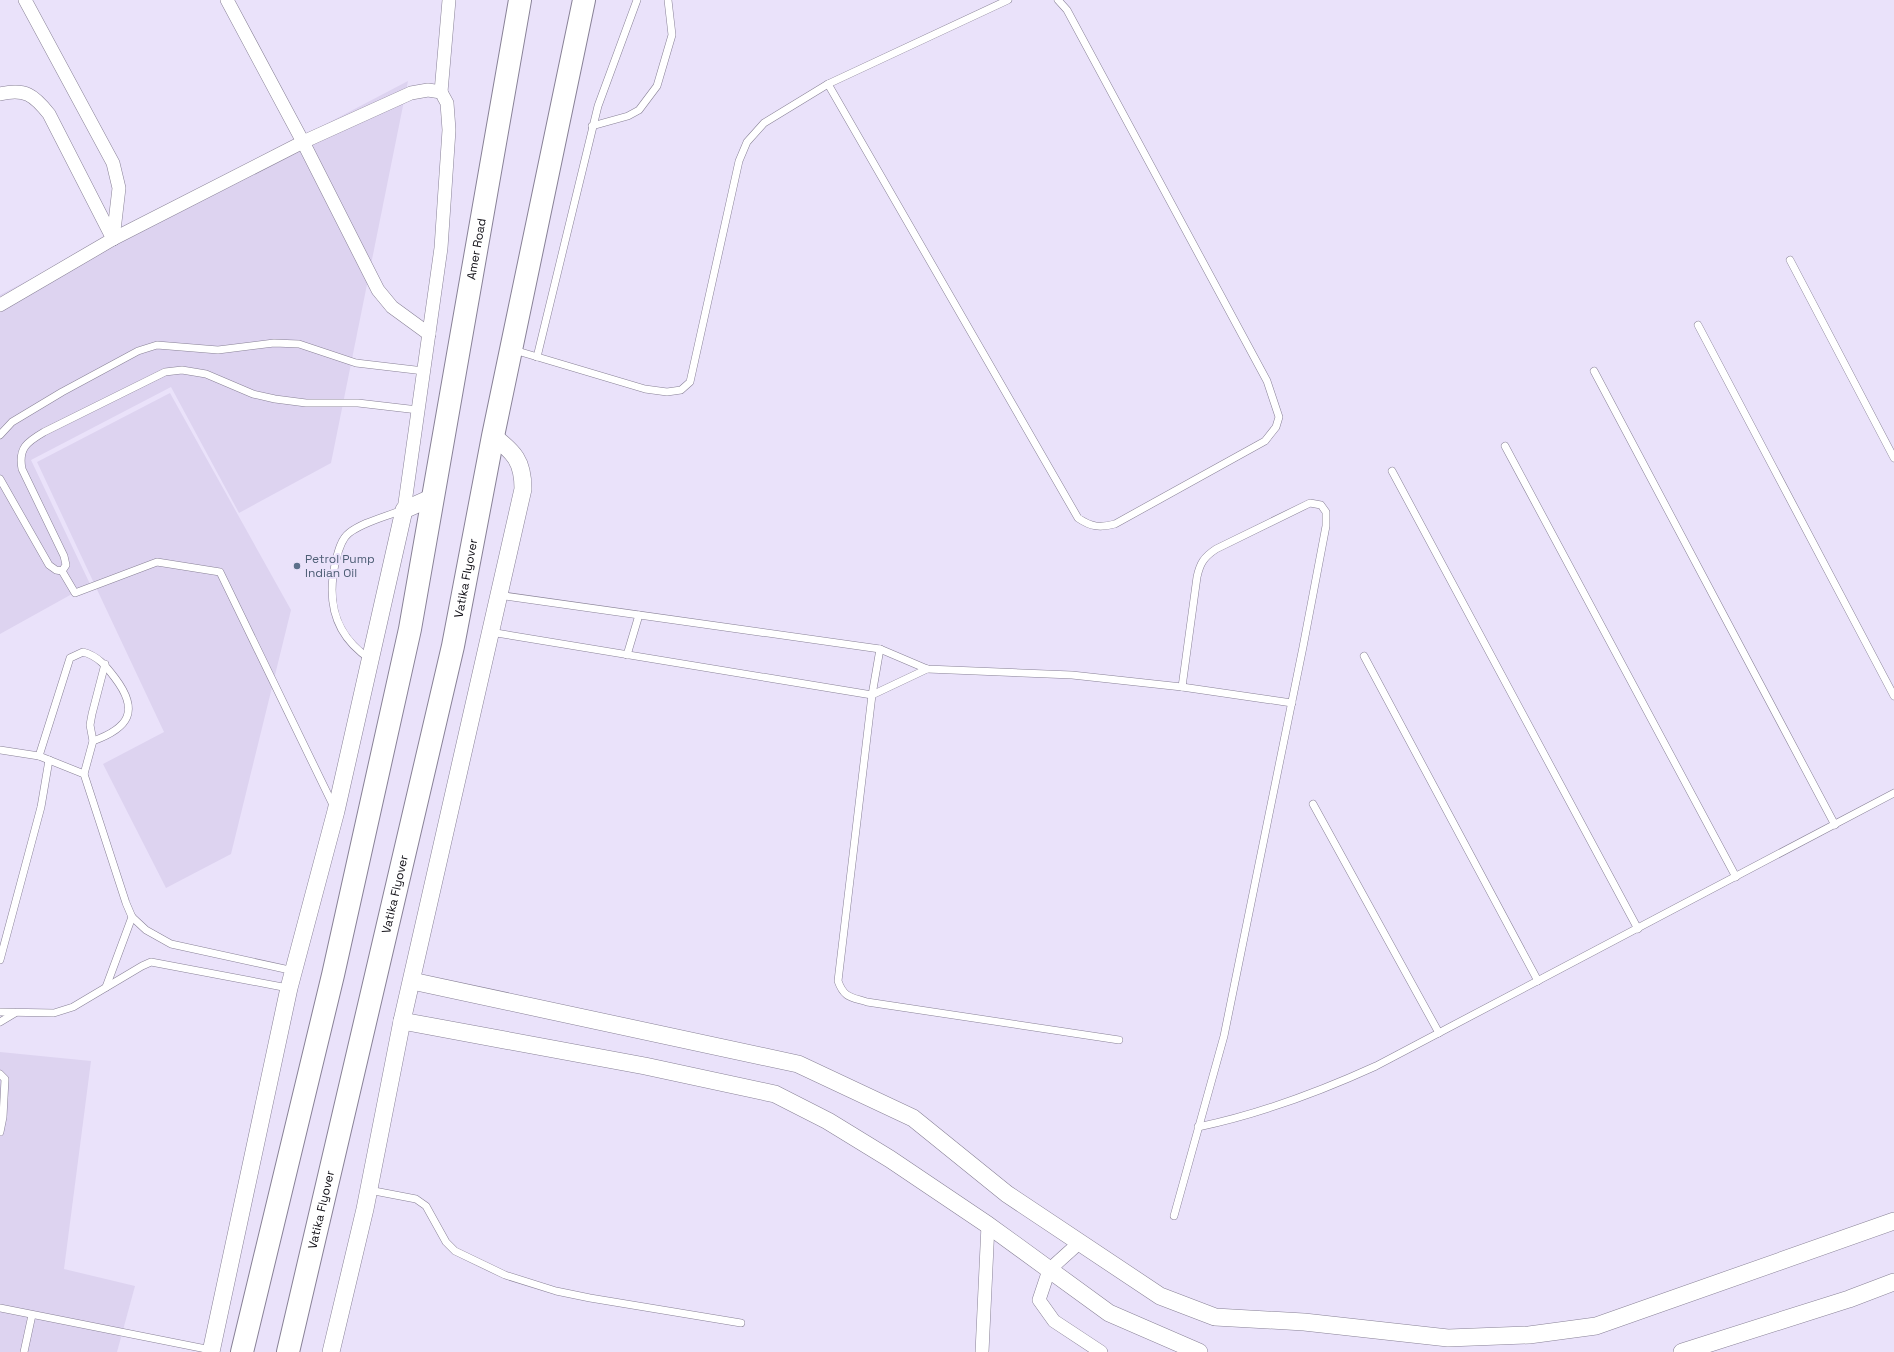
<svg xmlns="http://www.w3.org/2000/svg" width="1894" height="1352" viewBox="0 0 1894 1352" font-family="'Space Grotesk',sans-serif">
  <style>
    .built { fill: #ddd3f0 }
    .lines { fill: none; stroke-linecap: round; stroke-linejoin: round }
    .service-casing { stroke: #888196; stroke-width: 8 }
    .minor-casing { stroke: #888196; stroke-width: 14 }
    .tertiary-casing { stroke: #888196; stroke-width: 18 }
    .trunk-casing { stroke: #888196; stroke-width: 24 }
    .service { stroke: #fff; stroke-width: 7 }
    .minor { stroke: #fff; stroke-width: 13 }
    .tertiary { stroke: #fff; stroke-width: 17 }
    .trunk { stroke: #fff; stroke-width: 22 }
    .service-dot { fill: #5c6f8a; stroke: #eae2fa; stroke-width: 1.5 }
    .labels { text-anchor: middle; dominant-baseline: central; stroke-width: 4; stroke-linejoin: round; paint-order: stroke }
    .street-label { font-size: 12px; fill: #0d0b12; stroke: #eae2fa }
    .service-label { font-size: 12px; fill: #4e5e75; stroke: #eae2fa; text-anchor: start }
  </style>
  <rect width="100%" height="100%" fill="#eae2fa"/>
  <g class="built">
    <polygon points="408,81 331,463 239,513 171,387 31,460 90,584 0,634 0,295"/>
    <polygon points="170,393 291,610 231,854 166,888 103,764 164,732 37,462"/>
    <polygon points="0,1052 91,1061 64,1269 135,1286 117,1352 0,1352"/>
  </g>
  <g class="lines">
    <defs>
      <g id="service">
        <path d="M828 84 1078 518C1091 527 1100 528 1115 524L1265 441 1276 427 1279 417 1267 381 1067 10 1058 0"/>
        <polyline points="592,126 628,116 639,110 657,86 672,35 668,0"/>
        <polyline points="1790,260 1894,458"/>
        <polyline points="1698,325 1894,696"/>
        <polyline points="514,350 645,389 667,392 681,390 690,382 739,161 747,142 764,123 828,84 1008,0"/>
        <polyline points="537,357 598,106 637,0"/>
        <polyline points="1594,371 1835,825"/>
        <polyline points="0,435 12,422 62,392 138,351 157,345 218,350 274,343 299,344 356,363 424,371"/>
        <polyline points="1505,446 1736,877"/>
        <polyline points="1392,471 1638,929"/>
        <path d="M0 479 49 565 56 570 62 571 66 565 64 556 22 469C18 448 27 442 44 432L165 372 182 370 206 374 253 394 275 399 306 403H358L418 410"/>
        <polyline points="62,571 75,593 157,562 220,572 334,807"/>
        <polyline points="498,595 880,649 927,669 1072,675 1182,687 1292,703"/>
        <polyline points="490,632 872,695 927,669"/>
        <path d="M880 649 872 695 838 981C844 998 851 997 867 1002L1119 1040"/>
        <polyline points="627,655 639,615"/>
        <polyline points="1364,656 1538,981"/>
        <path d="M370 659C334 635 326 601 336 560 338 552 341 539 349 533 363 522 385 517 402 510"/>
        <polyline points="0,750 39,756 84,774 126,903 132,917 146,930 171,944 294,971"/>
        <path d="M39 756 70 658 83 652C98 656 106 666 115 678 140 711 129 728 93 741"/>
        <polyline points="84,774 93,741 90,725 92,714 105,664"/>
        <polyline points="1313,804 1439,1033"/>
        <polyline points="0,960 41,807 49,760"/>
        <polyline points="106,987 132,917"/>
        <polyline points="0,1012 54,1013 73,1007 142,966 151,962 288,988"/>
        <polyline points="0,1022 15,1013"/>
        <polyline points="0,1074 5,1079 3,1117 0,1132"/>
        <path d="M1198 1127C1260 1114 1319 1092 1376 1066L1894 793"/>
        <polyline points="369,1190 416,1199 426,1206 446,1242 455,1251 505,1275 556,1291 590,1298 741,1323"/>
        <path d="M1174 1216 1224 1036 1303 647 1326 526V512L1321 505 1310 503 1216 549C1204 557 1200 563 1197 577L1182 687"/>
        <polyline points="0,1308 211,1350"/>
        <polyline points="24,1352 32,1315"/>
      </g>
      <g id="minor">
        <polyline points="25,0 113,163 119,188 113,239"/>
        <polyline points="227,0 303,142 378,290 392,307 429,334"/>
        <polyline points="441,92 449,0"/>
        <path d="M0 94C25 88 34 95 49 114L113 239"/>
        <polyline points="0,305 113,239 303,142 411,93 428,90 441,92 447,103 449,130 441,248 404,510"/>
        <polyline points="1080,1242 1049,1270 1039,1300 1054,1321 1101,1352"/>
        <polyline points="982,1352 988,1225"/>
      </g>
      <g id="tertiary">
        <polyline points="412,981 798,1064 913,1118 1007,1194 1160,1296 1215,1317 1304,1322 1448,1338 1529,1335 1596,1326 1894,1221"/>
        <polyline points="402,1021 645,1066 775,1094 828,1121 890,1159 988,1225 1109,1313 1199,1352"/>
        <polyline points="211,1352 289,988 336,811 404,510 433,497"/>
        <path d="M331 1352 365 1209 402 1021 523 489C523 461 514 452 493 436"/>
        <polyline points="1682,1352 1849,1299 1894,1282"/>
      </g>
      <g id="trunk">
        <path id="s1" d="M242 1352 333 975 410 629 520 0"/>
        <path id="s2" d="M288 1352 453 646 493 436 584 0"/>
      </g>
    </defs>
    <use href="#service" class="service-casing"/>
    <use href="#minor" class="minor-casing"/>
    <use href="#tertiary" class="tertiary-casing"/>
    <use href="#trunk" class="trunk-casing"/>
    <use href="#service" class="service"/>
    <use href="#minor" class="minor"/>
    <use href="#tertiary" class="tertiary"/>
    <use href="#trunk" class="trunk"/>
  </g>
  <circle class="service-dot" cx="297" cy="566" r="4"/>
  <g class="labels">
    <g class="street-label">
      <text stroke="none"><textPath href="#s1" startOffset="1128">Amer Road</textPath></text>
      <text stroke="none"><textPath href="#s2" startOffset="794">Vatika Flyover</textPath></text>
      <text stroke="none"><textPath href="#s2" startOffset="470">Vatika Flyover</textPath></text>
      <text stroke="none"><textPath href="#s2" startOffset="146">Vatika Flyover</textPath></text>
    </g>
    <g class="service-label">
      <text x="305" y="559">Petrol Pump<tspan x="305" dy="14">Indian Oil</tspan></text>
    </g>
  </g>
</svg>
